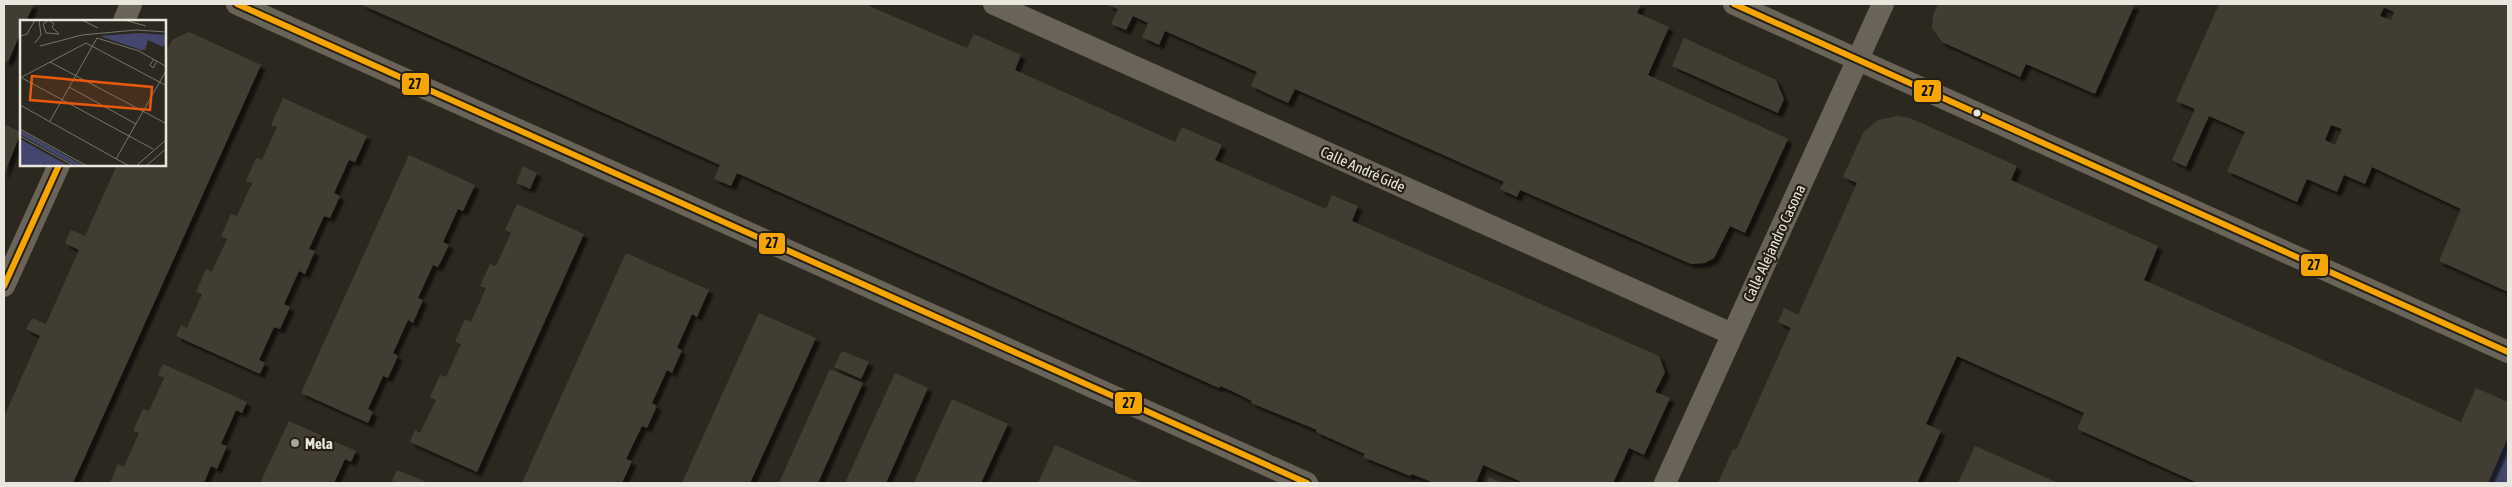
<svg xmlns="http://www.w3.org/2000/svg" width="2512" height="487" viewBox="0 0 2512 487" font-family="'Asap Condensed',sans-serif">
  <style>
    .green { fill: #44466d }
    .building { fill: #433e30; fill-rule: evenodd; filter: url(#shadow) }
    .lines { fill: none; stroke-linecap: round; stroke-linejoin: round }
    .minor { stroke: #6a6458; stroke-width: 22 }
    .bus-1-casing { stroke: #252013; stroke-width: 10 }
    .bus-1 { stroke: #f7a600; stroke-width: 6 }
    .bus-dot { fill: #e9e6dd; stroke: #252013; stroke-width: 2 }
    .poi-dot { fill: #a6a49b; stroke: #252013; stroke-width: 2 }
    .labels { text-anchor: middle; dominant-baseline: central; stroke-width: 4.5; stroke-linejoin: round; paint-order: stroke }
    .street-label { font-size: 15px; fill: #e9e6dd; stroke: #252013 }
    .poi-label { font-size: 15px; font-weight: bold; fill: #e9e6dd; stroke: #252013; text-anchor: start }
    .inset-road { fill: none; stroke: #77746c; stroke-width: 1 }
    .view { fill: #e8590c; fill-opacity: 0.15; stroke: #e8590c; stroke-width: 2.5 }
    .inset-edge { fill: none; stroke: #e9e6dd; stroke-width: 2.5 }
    .line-badge { stroke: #252013; stroke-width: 2 }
    .pale-badge-label { font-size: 14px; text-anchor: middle; font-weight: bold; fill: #111 }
  </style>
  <defs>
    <filter id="shadow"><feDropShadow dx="4.5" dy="4.5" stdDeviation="1" flood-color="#0009"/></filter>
  </defs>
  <rect width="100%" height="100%" fill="#2b2820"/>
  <polygon class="green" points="2508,437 2508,483 2488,483"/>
  <g class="building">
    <polygon points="4,4 34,4 26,21 21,21 21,32 8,62 4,60"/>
    <polygon points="360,4 870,4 869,6 967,48 974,34 1021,55 1015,70 1175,142 1182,127 1222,145 1215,160 1326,209 1332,195 1358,206 1352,221 1659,356 1665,372 1655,392 1670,398 1644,455 1629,448 1613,483 1524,483 1483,465 1476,483 1434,483 1412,474 1410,476 1363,457 1365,454 1316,432 1317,430 1251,403 1252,401 1234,392 1220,386 1219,388 737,173 731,186 714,179 720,165"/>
    <polygon points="1105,4 1641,4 1637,13 1669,27 1648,75 1788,139 1745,233 1730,226 1714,258 1705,263 1691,264 1520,190 1517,197 1500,189 1504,182 1295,89 1288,103 1264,92 1251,86 1257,72 1165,31 1159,45 1142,37 1148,23 1133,16 1126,30 1111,24 1118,9"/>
    <polygon points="1938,4 2135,4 2095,94 2026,64 2020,77 1942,42 1932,28 1933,15"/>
    <path d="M2219 4H2508V292L2439 261 2461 209 2372 167 2365 184 2344 175 2337 192 2307 179 2297 202 2227 171 2245 132 2209 116 2186 167 2172 160 2195 109 2176 101ZM2384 7 2394 12 2391 20 2380 16ZM2331 125 2342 129 2335 145 2325 140Z"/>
    <polygon points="189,32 261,65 73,483 4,483 4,417 40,336 26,329 32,318 46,324 79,250 65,243 71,230 85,236 117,165 165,165 165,55 172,40"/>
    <polygon points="1684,38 1776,80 1784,99 1778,113 1672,66"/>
    <polygon points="283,98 367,136 355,162 349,160 334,193 340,196 330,218 324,216 309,249 315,251 305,274 299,271 284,304 290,307 280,329 274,327 259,360 265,363 260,374 176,336 181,325 187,328 202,294 196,292 206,269 212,272 227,239 221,236 231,214 237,216 252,183 246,181 256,158 262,160 277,127 271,125"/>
    <polygon points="1898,116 1910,118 2017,166 2011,180 2158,246 2144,280 2461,422 2476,388 2508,402 2508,437 2488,483 2198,483 2077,429 2084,413 1957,356 1926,424 1941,431 1917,483 1718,483 1733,449 1736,450 1791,328 1778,322 1784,308 1798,315 1857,183 1843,177 1863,133 1878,120"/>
    <polygon points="4,124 21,132 4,175"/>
    <polygon points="409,155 475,185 463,211 458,209 443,242 449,245 438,267 433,265 418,298 423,300 413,323 408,320 393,353 398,356 388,378 383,376 368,409 373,412 368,423 301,393"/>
    <polygon points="523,166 537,173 530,189 516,183"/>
    <polygon points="517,204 584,234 477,472 410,442 415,430 420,433 436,400 430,397 440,375 446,377 461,344 455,342 465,319 471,322 486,288 480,286 490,264 496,266 511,233 505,230"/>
    <polygon points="626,253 709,290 697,317 692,314 677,348 682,350 672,373 667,370 652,403 657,406 647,428 642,426 626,459 632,461 622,483 617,481 616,483 522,483"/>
    <polygon points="759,313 816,338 750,483 682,483"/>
    <polygon points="842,351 869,362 861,379 834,367"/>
    <polygon points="163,364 247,402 242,413 236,410 221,444 227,446 217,469 211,466 204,483 110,483 118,464 124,467 139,433 133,431 143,409 149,411 164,378 158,375"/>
    <polygon points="830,369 863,383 818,483 779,483"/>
    <polygon points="895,373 928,388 886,483 845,483"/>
    <polygon points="952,399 1008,424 981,483 914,483"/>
    <polygon points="289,421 356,451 351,462 345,459 334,483 260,483"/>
    <polygon points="1055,445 1141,483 1038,483"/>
    <polygon points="1975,446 1991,453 2058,483 1958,483"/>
    <polygon points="397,470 417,478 428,483 398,483 392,481"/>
    <polygon points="1489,477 1503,483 1486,483"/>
  </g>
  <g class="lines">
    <g class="minor">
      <polyline points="237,4 1307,483"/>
      <polyline points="994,4 1732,334"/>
      <polyline points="1734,4 2508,352"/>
      <polyline points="124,21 131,4"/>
      <polyline points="4,286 59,165"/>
      <polyline points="1665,483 1883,4"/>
    </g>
    <defs>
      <g id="bus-1">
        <polyline points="237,4 1307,483"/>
        <polyline points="1734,4 2508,352"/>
        <polyline points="4,286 59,165"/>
      </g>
    </defs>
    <use href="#bus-1" class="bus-1-casing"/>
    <use href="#bus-1" class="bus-1"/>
  </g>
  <circle class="bus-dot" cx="1977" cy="113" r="4.5"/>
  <circle class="poi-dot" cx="295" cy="443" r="5"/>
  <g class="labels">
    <g class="street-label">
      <text transform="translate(1363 169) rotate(24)">Calle André Gide</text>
      <text transform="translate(1774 243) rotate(-65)">Calle Alejandro Casona</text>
    </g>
    <g class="poi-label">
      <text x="305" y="443">Mela</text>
    </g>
  </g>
  <g transform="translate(20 20)">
    <rect width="146" height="146" fill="#2b2820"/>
    <path d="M119 13 146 15V23L143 27 128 20 125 30H121L80 16ZM0 110 64 146H56L0 114ZM0 119 29 135 49 146H24L25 142 23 146H0Z" fill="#44466d"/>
    <path class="inset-road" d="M29 0 34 4 32 7 39 14 26 13 23 4ZM62 0 78 8M104 0 126 6M0 16 7 14 15 0M15 23 21 15 19 0M20 26 62 15 116 10 147 12M134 39 130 45 133 48 137 41M30 42 147 104M0 58 66 23 147 66M2 58 133 129M49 67 116 104M0 85 109 146M30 101 77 18 119 31 147 47M0 109 67 146M0 116 54 146M96 139 147 49M116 146 147 119M126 146 147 128"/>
    <path class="view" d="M12 56 132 67 130 90 10 80Z"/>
    <rect width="146" height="146" class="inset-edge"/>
  </g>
  <g class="line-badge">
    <rect x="401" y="72" width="29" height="24" rx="5" fill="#f7a600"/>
    <rect x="1913" y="79" width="29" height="24" rx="5" fill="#f7a600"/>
    <rect x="758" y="232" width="28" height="23" rx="5" fill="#f7a600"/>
    <rect x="2300" y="253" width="29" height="24" rx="5" fill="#f7a600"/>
    <rect x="1114" y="391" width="29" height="24" rx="5" fill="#f7a600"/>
  </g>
  <g class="pale-badge-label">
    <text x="415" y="89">27</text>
    <text x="1928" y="96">27</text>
    <text x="772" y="248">27</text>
    <text x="2314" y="270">27</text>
    <text x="1129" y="408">27</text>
  </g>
  <rect width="2512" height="487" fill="none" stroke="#e9e6dd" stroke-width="10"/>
</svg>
